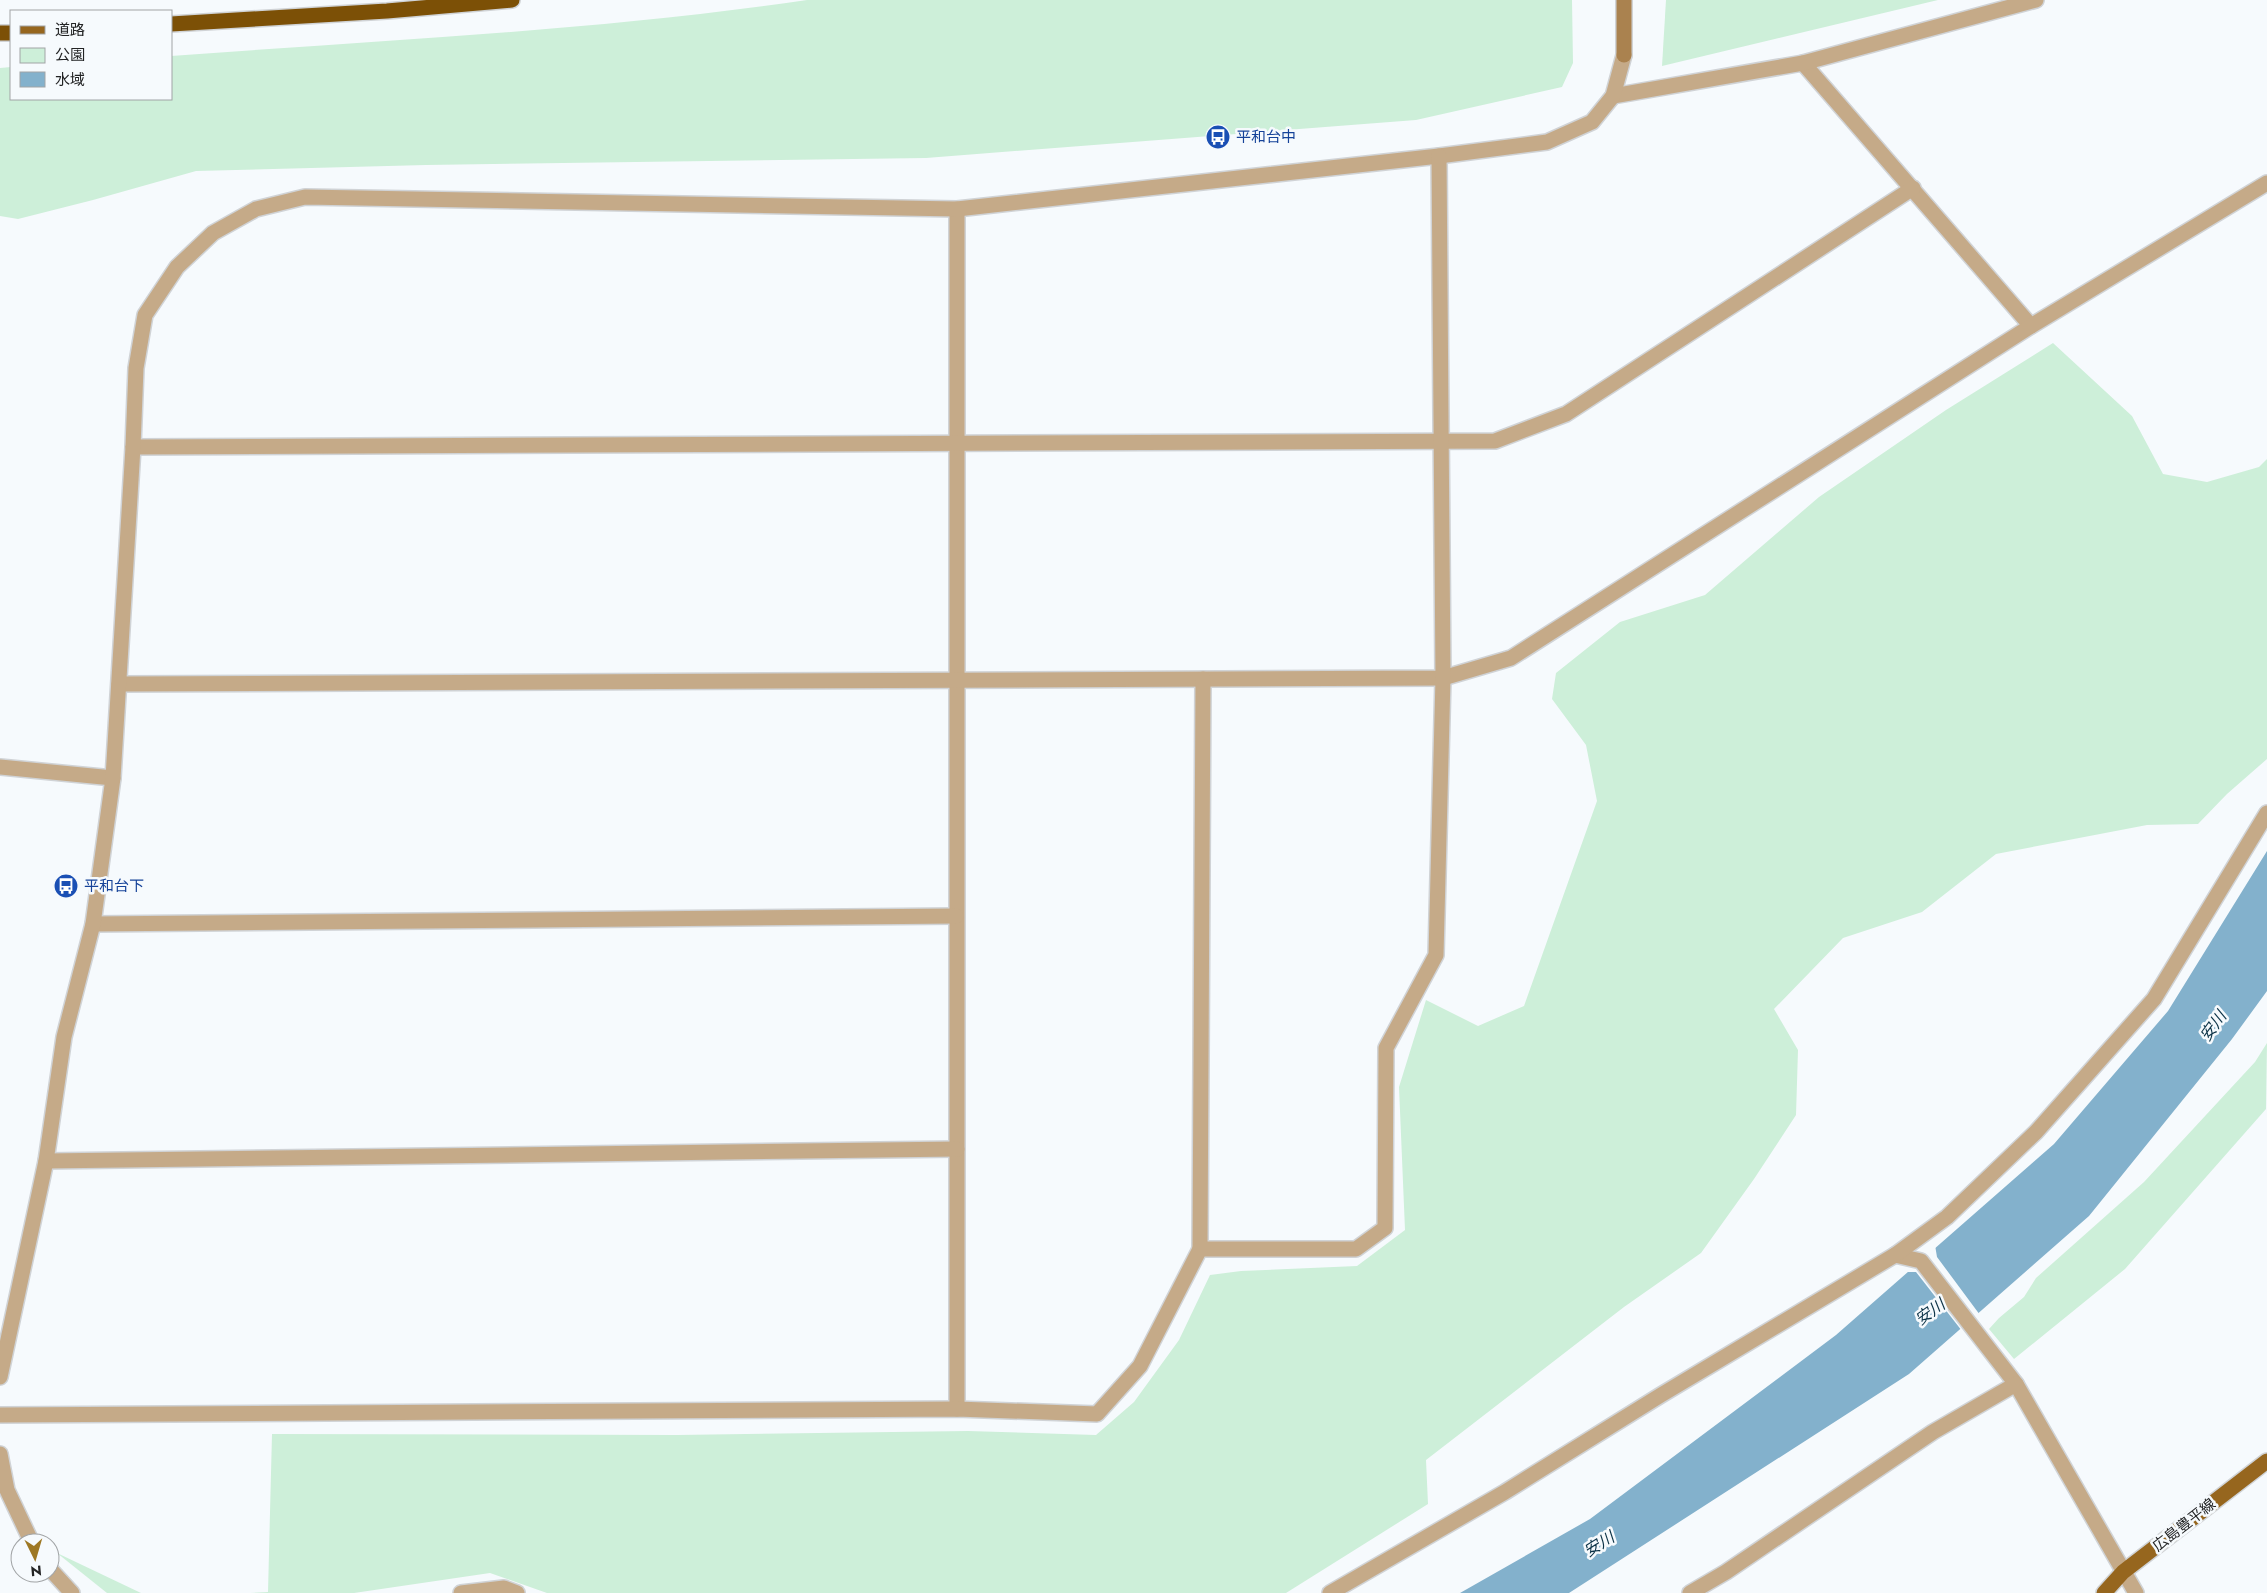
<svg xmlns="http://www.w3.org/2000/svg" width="2267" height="1593" viewBox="0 0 2267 1593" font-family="Jost,'Noto Sans JP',sans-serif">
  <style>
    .green { fill: #cdefd9 }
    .water { fill: #83b1cc }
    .pier { fill: #f6fafd }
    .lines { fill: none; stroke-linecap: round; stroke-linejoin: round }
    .street-casing { stroke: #d0d3d6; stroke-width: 18 }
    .secondary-casing { stroke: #d0d3d6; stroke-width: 18 }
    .primary-casing { stroke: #d0d3d6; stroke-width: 18 }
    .highway-casing { stroke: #d0d3d6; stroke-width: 18 }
    .street { stroke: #c5aa88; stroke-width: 15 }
    .secondary { stroke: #aa824f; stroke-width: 15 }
    .primary { stroke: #96661e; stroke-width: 15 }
    .highway { stroke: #7c5006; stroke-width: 15 }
    .labels { text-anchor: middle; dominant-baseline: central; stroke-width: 5; stroke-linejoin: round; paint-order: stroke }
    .transit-label { font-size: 15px; fill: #164399; stroke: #f6fafd; text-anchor: start }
    .street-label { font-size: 15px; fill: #222324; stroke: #f6fafd }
    .water-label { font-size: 16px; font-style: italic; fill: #0c3347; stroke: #f6fafd }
  </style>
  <rect width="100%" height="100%" fill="#f6fafd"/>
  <g class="green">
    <path d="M807 0H1572L1573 63 1562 87 1416 120 926 158 426 165 196 171 93 200 18 219 0 216V68L11 67V99H171V56C383 40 597 31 807 0Z"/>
    <polygon points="1666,0 1938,0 1662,66"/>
    <polygon points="2053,343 2132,416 2163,474 2207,482 2259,467 2267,459 2267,759 2227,794 2198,824 2147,825 1996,854 1922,912 1843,938 1774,1009 1798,1050 1796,1115 1754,1179 1701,1253 1624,1307 1426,1460 1428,1504 1286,1593 547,1593 490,1573 354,1593 250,1593 268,1592 272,1434 677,1435 968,1431 1096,1435 1134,1402 1179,1340 1210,1275 1241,1271 1357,1266 1405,1230 1399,1087 1426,1000 1478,1026 1524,1006 1597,801 1586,745 1552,699 1556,673 1620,622 1705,595 1819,497 1946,410"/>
    <polygon points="2267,1043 2266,1109 2125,1269 2014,1359 1989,1329 1999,1318 2024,1297 2036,1278 2144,1182 2255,1062"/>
    <polygon points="57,1553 141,1593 107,1593"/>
  </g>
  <polygon class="water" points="2267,851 2267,991 2232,1039 2089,1216 1909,1374 1569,1593 1460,1593 1590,1519 1836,1335 2054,1144 2168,1011"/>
  <polygon class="pier" points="1935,1245 1937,1257 1980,1315 1962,1331 1916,1272 1904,1272"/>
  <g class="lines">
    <defs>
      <g id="street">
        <polyline points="1803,63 2031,326"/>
        <polyline points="1613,96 1803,63 2036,0"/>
        <polyline points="957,209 957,1409"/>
        <polyline points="133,447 1495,441 1566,414 1913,188"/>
        <polyline points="119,684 1443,678 1511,658 2031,326 2267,183"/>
        <polyline points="0,767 113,778"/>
        <polyline points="93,924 956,916"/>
        <polyline points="46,1161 957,1149"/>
        <polyline points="1200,1249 1203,679"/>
        <polyline points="1895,1255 1921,1261 2016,1384 2136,1593"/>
        <polyline points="0,1377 46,1161 64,1037 93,924 113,778 133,447 136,368 145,315 177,267 213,233 256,209 305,197 957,209 1439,156 1547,142 1592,122 1613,96 1624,55"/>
        <polyline points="0,1415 957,1409 1097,1414 1140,1366 1200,1249 1356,1249 1385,1228 1386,1048 1436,955 1443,678 1439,156"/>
        <polyline points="0,1454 7,1490 32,1543"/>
        <polyline points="50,1569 72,1593"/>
        <polyline points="461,1593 504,1588 517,1593"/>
        <polyline points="1330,1593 1505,1492 1661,1395 1895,1255 1947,1217 2036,1132 2154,999 2267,813"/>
        <polyline points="1690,1593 1726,1572 1933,1432 2016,1384"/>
      </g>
      <polyline id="secondary" points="1624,55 1624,0"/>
      <polyline id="primary" points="2104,1593 2123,1572 2267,1461"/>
      <g id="highway">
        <polyline points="171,24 387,11 512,0"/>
        <polyline points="0,33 11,33"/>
      </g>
    </defs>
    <use href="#street" class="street-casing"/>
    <use href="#secondary" class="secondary-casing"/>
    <use href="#primary" class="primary-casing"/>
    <use href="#highway" class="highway-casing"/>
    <use href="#street" class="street"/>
    <use href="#secondary" class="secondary"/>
    <use href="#primary" class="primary"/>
    <use href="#highway" class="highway"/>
  </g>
  <defs>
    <symbol id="bus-disc" viewBox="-11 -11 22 22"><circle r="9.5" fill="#1a4fb4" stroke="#f6fafd"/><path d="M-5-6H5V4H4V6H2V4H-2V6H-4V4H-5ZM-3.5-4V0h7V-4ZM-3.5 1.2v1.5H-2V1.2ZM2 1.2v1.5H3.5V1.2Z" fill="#fff"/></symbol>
  </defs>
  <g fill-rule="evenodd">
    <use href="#bus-disc" x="1204" y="123" width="28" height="28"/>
    <use href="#bus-disc" x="52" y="872" width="28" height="28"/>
  </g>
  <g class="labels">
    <g class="transit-label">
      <text x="1236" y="137">平和台中</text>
      <text x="84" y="886">平和台下</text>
    </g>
    <g class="street-label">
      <text transform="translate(2184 1525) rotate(-38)">広島豊平線</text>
    </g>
    <g class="water-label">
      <text transform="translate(2213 1026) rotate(-54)">安川</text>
      <text transform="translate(1930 1312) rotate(-36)">安川</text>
      <text transform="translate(1599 1544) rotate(-32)">安川</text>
    </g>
  </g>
  <rect x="10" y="10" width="162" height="90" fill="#f6fafd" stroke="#a1a4a6"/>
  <rect x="20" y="26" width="25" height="8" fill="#96661e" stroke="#a1a4a6"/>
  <text x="55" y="35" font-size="15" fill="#222324">道路</text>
  <rect x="20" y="48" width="25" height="15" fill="#cdefd9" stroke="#a1a4a6"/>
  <text x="55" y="60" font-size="15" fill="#222324">公園</text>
  <rect x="20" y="72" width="25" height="15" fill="#83b1cc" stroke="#a1a4a6"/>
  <text x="55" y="85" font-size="15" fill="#222324">水域</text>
  <g transform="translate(35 1558) rotate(175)"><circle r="24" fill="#f6fafd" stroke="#a1a4a6"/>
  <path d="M0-4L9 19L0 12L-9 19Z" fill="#9e7824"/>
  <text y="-8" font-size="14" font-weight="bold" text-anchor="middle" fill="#222324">N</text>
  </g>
</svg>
